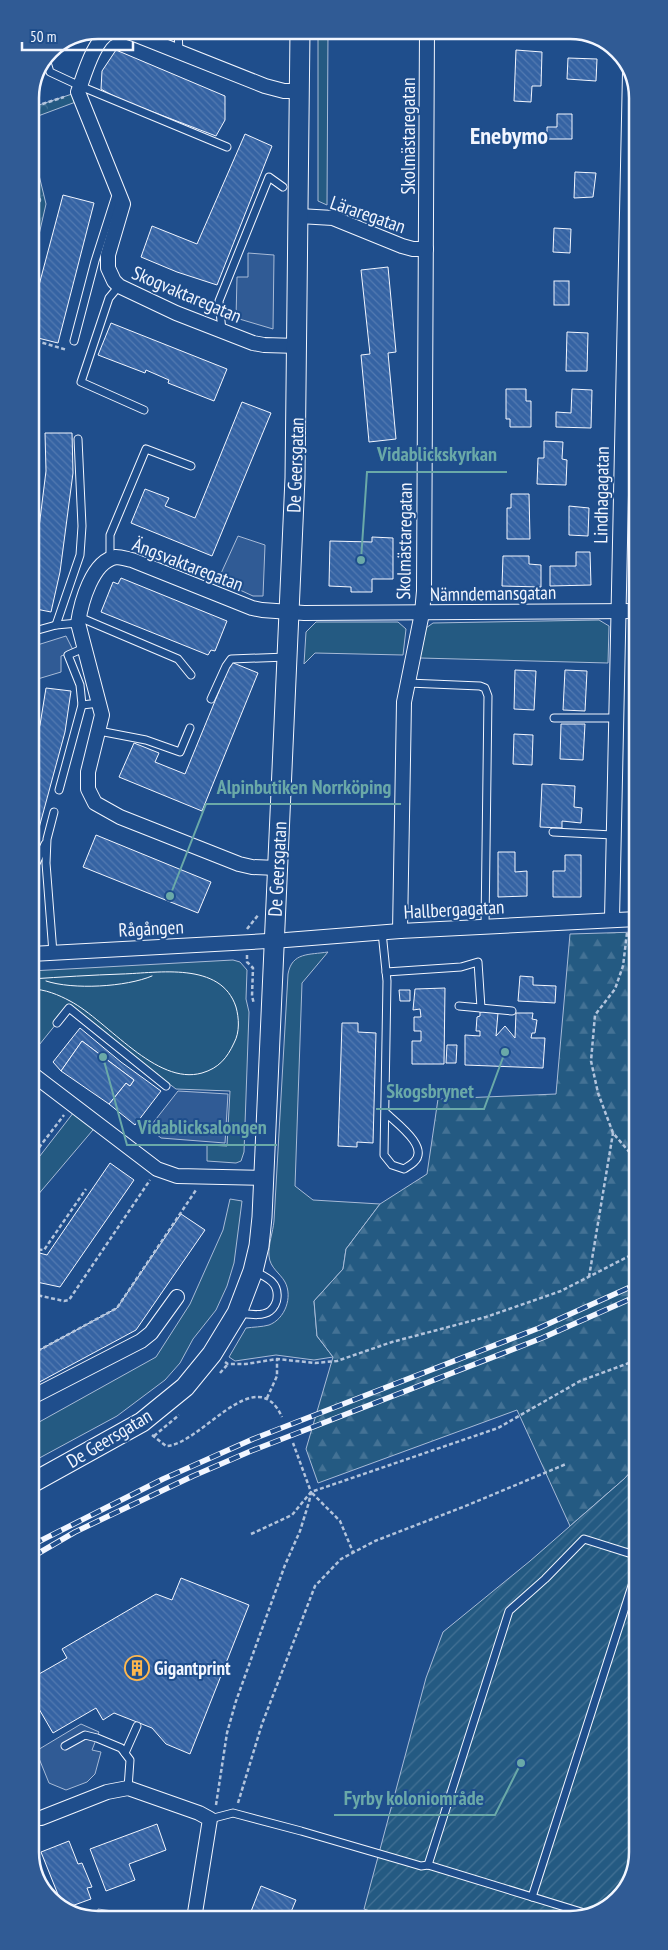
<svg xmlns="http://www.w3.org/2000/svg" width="668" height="1950" viewBox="0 0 668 1950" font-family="'PT Sans Narrow',sans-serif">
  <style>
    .grass { fill: #245a82; stroke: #a8bbd7 }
    .forest { fill: url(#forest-firs); stroke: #a8bbd7 }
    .park { fill: url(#park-crowns); stroke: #a8bbd7 }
    .garden { fill: url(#garden-furrows); stroke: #a8bbd7 }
    .parking { fill: #305b95; stroke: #a8bbd7 }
    .building { fill: url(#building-back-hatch); stroke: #f2f6ff }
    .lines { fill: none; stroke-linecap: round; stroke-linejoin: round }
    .lane-casing { stroke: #f2f6ff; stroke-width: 9 }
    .street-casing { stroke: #f2f6ff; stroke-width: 16 }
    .secondary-casing { stroke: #f2f6ff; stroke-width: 21 }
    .path { stroke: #b3c4dc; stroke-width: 2.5; stroke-dasharray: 4 2.5; stroke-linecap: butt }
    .lane { stroke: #1f4e8c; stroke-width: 7 }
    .street { stroke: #1f4e8c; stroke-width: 14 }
    .secondary { stroke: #1f4e8c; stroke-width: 19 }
    .tram { stroke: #f2f6ff; stroke-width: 1 }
    .rail-casing { stroke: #f2f6ff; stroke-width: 5.5 }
    .rail { stroke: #1f4e8c; stroke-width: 4; stroke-dasharray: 11; stroke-linecap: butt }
    .labels { text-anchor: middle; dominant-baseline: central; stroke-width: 4; stroke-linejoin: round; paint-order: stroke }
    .street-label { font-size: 19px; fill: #f2f6ff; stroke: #1f4e8c }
    .poi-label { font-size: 19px; font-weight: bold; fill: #f2f6ff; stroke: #1f4e8c; text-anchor: start }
    .district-label { font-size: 24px; font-weight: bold; fill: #f2f6ff; stroke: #1f4e8c }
    .rim { fill: none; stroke: #f2f6ff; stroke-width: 2.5 }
    .leader { fill: none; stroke: #6aa9a8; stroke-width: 2 }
    .callout-dot { fill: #6aa9a8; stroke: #1f4e8c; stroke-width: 2 }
    .callout-label { font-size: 20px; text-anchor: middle; font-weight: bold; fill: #6aa9a8; stroke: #1f4e8c; stroke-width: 4; stroke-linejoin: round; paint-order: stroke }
  </style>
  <defs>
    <pattern id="forest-firs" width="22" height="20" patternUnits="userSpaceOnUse" patternTransform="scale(1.25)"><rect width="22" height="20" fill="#245a82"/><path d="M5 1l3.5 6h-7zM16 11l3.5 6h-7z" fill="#447295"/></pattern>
    <pattern id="park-crowns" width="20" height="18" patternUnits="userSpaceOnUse" patternTransform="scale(1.25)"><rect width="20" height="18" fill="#245a82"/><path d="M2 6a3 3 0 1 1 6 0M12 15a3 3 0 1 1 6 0" fill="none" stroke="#447295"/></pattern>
    <pattern id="garden-furrows" width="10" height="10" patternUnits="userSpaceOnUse" patternTransform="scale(1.25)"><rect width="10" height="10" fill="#245a82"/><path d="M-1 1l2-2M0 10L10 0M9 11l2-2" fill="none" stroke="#447295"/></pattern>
    <pattern id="building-back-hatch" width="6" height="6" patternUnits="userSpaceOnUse" patternTransform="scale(1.25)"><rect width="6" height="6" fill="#3563a3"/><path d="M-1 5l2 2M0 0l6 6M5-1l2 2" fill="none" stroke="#537ab1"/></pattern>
  </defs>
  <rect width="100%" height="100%" fill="#1f4e8c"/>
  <g class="grass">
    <polygon points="318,30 328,30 327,205 318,201"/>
    <polygon points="599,620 609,626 608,663 420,658 426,628 433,623"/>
    <polygon points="316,622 398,622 406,629 403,655 315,653 304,664 306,632"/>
    <path d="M328 952 302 983 295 1186 313 1200 380 1204 346 1249 343 1269 314 1301 317 1336 333 1357 314 1360 276 1355 235 1361 229 1357 246 1328C253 1327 262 1327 269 1325 285 1319 293 1297 285 1282 280 1273 270 1268 269 1256 268 1245 273 1232 274 1221L288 974C292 952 309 955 328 952Z"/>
    <polygon points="233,960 240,962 247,970 246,999 249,1012 244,1152 241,1161 236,1163 207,1161 207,1145 227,1146 230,1091 176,1089 69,1008 31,1055 31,971"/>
    <polygon points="77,1108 98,1124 31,1203 31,1160 36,1161"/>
    <polygon points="230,1199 242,1201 234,1263 227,1286 216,1310 193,1339 180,1363 165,1380 117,1416 32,1462 32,1426 156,1357 190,1304 223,1230"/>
  </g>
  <polygon class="forest" points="637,932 638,1464 624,1479 570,1526 517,1410 318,1483 306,1449 333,1357 317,1336 314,1301 343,1269 346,1249 380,1204 427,1174 438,1099 556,1094 570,934"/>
  <g class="park">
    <polygon points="78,92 81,100 30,119 30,108"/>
    <polygon points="30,138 46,204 30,274"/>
  </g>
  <polygon class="garden" points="638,1464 638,1852 624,1894 587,1918 394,1919 364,1909 426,1678 443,1632 530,1561 624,1479"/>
  <g class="parking">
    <polygon points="248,253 274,255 273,329 236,318 237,277 248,277"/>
    <polygon points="238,536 265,545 263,596 253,596 218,580"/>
    <polygon points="66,636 74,652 61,656 61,672 31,681 31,647"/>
    <polygon points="178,1091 228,1094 225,1143 161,1138 149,1128"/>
    <polygon points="81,1724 99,1732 92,1750 101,1752 95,1774 87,1782 66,1790 49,1783 36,1751"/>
    <polygon points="98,1909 135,1914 134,1920 96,1920"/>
  </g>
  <g class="building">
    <polygon points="204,30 258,30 258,35 204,36"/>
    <polygon points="116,50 225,96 225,120 216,136 140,107 138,108 106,92 101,89 102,71"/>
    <polygon points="516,50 542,52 541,86 532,86 531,102 514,101"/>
    <polygon points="568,58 597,59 596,81 567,79"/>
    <polygon points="557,114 572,114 572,139 547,139 547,127 557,127"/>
    <polygon points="245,134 272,146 217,285 177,272 141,257 152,226 197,244"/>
    <polygon points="575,172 596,173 593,197 574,198"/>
    <polygon points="63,195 94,203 58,343 30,336 30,319"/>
    <polygon points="554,228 571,229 570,253 553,252"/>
    <polygon points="388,267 396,352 388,353 396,439 369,442 361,355 370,354 361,270"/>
    <rect x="554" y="281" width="15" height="24"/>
    <polygon points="111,323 227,369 214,401 168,383 169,380 146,370 145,373 98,355"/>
    <polygon points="567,332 588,333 587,371 566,371"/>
    <polygon points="506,389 526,389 526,401 531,401 531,427 510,427 510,419 506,419"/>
    <polygon points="572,389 592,390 591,428 556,427 556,412 571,413"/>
    <polygon points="242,402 271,413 212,556 131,523 145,489 169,498 165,506 195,518"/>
    <polygon points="45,433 72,433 73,473 60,572 51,612 31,608 31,583 34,568 46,471"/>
    <polygon points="544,441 563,442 562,459 567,460 566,485 537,484 538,458 544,458"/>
    <polygon points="511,494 529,494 530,539 507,539 507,508 511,508"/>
    <polygon points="569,506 589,508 588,536 569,535"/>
    <polygon points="372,537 393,538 393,579 372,579 372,592 351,592 351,587 329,586 330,541 372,542"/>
    <polygon points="576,552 590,552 591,585 550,586 550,566 576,566"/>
    <polygon points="503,556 529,556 529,564 541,565 541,587 502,586"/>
    <polygon points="121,578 227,621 215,651 211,650 208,655 101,612 113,582 118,584"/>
    <polygon points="231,662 258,673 202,811 119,777 134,743 159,753 155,762 185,774"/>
    <polygon points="515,670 536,671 534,710 514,709"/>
    <polygon points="565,670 587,671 585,711 563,710"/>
    <polygon points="46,688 71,691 65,732 39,828 31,847 31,757 40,725"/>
    <polygon points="561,724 585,724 583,760 560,759"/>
    <polygon points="514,734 533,735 532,765 513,764"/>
    <polygon points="542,784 575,786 574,807 582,808 581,823 562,821 562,828 540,827"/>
    <polygon points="96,835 211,882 198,913 83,867"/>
    <polygon points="498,852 515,852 515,872 527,871 527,896 498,897"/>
    <polygon points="565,855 581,855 581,897 553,897 553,871 565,871"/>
    <polygon points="520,976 533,977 533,985 556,986 555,1003 518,1001"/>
    <polygon points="445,988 444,1064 412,1064 412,1041 421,1041 421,1031 414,1031 414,1017 421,1017 420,1009 413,1010 415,989"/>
    <polygon points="399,990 410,990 410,1001 400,1001"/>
    <polygon points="480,1011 498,1013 496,1036 505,1026 515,1038 516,1013 533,1013 532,1019 537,1020 535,1033 532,1033 531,1038 545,1038 543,1068 465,1065 465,1035 480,1036 480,1031 476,1031 477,1017 480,1016"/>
    <polygon points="342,1023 358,1023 358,1032 376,1033 373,1143 357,1142 357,1147 338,1146"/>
    <polygon points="80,1028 121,1062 161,1091 135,1125 109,1104 126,1083 130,1086 134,1080 82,1041 61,1071 53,1062"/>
    <polygon points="82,1041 134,1080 130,1086 126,1083 109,1104 61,1071"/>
    <polygon points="447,1045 457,1045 456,1063 446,1063"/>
    <polygon points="110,1163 134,1180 60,1287 32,1281 32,1251 47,1255"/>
    <polygon points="181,1214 205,1230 136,1330 32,1386 32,1354 117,1308"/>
    <polygon points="181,1578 249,1605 190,1754 166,1744 152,1728 114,1713 103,1720 96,1708 53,1733 32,1697 32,1678 67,1658 62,1649 156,1594 172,1600"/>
    <polygon points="157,1824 166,1850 129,1864 135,1880 106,1891 90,1849"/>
    <polygon points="69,1841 78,1864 82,1863 92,1887 87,1888 91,1899 66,1908 63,1907 41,1852"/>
    <polygon points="261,1886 296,1900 288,1919 248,1919"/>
  </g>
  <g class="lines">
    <defs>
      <g id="lane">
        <polyline points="178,30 179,52"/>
        <polyline points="46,59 50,72 80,86 227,147"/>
        <polyline points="119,286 109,298 81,382 144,410"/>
        <polyline points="222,331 219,301 269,177 283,187"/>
        <polyline points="74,341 95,261 117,192"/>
        <polyline points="110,560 110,535 146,449 191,466"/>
        <polyline points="79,617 178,659 191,675"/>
        <polyline points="56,625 80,555 82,526 78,439"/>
        <polyline points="31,632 56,625 78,623"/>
        <polyline points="408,683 480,686 485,688 488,696 485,926"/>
        <polyline points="211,699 226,666 231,659 287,657"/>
        <polyline points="82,705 99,703"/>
        <polyline points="554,718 616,718"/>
        <polyline points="99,731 146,740 180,752 190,728"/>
        <polyline points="59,790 82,705 80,685 68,655 84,648"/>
        <polyline points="553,832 613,835"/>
        <polyline points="31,874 45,844"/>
        <path d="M382 932 387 981 384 1155 392 1165 404 1169C407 1167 411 1165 414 1162 430 1147 396 1123 386 1113"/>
        <polyline points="53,953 46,863 47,839 54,812"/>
        <polyline points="386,972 461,967 478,962 481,1008"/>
        <polyline points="459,1006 512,1011"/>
        <polyline points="57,1023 69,1008 166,1086"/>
        <path d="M239 1313C248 1314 262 1317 270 1311 274 1308 277 1302 277 1298 279 1282 266 1277 254 1271"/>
        <polyline points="65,1746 85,1735 97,1738 121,1748 130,1760 128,1788"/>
        <polyline points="125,1753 137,1726"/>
        <polyline points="210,1819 233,1813 301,1831 404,1861 421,1866 428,1865 591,1915"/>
        <polyline points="428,1865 509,1611 545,1579 584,1539 638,1556"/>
        <polyline points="532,1897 638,1567"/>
      </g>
      <g id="street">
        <polyline points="299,216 333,218 402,246 413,249 426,249"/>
        <path d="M298 346 264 345 253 343 176 313 119 286 114 281 108 268V255L123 204 78 92C84 76 94 38 111 32 118 29 127 32 134 34L265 86 284 91H300"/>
        <path d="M277 868 252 867 239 864 120 817 95 803 88 789V772L102 715 78 623C81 603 92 561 116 557 121 557 127 559 132 560L252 608 262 610 304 613 636 611"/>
        <polyline points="612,919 630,72"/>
        <polyline points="400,931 404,702 422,613 424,591 427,30"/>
        <polyline points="31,954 286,940 400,931 637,919"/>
        <polyline points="31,1073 157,1169 177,1176 263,1178"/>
        <polyline points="32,1397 141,1341 151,1333 177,1297"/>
        <polyline points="32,1818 41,1818 107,1792 128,1788 199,1813 210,1819 194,1919"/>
      </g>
      <polyline id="secondary" points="32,1483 142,1422 185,1387 212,1354 237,1313 253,1271 259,1246 262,1217 295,478 300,30"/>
    </defs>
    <use href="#lane" class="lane-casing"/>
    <use href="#street" class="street-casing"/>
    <use href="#secondary" class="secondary-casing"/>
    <g class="path">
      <polyline points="30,108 64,97"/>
      <polyline points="30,167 40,200 30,235"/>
      <polyline points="30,339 67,350"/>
      <polyline points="247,929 259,914"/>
      <polyline points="627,933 623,966 615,989 595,1015 591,1061 598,1093 613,1133 637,1161"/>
      <polyline points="247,955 247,962 253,968 252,996 254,1004"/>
      <polyline points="31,1158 64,1115"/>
      <polyline points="32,1249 44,1250 86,1189"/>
      <polyline points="589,1277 613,1133"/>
      <polyline points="32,1294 64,1301 69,1300 150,1180"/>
      <polyline points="32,1354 117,1308 196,1190"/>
      <polyline points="225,1362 228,1364 246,1364 277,1359 315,1363 337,1361 392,1342 486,1317 561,1291 637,1252"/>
      <polyline points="220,1373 228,1364"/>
      <polyline points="267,1398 277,1376 277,1359"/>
      <path d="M152 1435 166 1446C201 1445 256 1359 282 1417"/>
      <polyline points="154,1436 179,1415"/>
      <polyline points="312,1493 340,1521 353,1552"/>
      <polyline points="251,1534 292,1515 311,1492 498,1428 580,1381 637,1360"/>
      <polyline points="238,1803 262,1724 315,1586 341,1559 375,1541 463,1507 566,1464"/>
      <polyline points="216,1805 227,1733 236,1701 285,1565 300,1531 309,1502 311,1492 293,1443"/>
    </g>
    <use href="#lane" class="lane"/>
    <use href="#street" class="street"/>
    <use href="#secondary" class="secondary"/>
    <g class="tram">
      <path d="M31 979C61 977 92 975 122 974 158 973 221 961 236 1007 239 1018 240 1032 234 1043 227 1058 219 1068 202 1073 156 1086 108 1021 70 1001 59 995 45 989 31 989"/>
      <path d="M46 981C73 990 126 987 152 976"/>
    </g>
    <defs>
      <g id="rail">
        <polyline points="32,1545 163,1479 253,1439 539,1328 637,1284"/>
        <polyline points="32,1557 75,1532 193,1476 251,1451 542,1338 637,1296"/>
      </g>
    </defs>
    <use href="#rail" class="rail-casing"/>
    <use href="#rail" class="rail"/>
  </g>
  <defs>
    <symbol id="building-ring" viewBox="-11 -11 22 22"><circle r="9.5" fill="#1f4e8c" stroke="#ffb74d" stroke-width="1.5"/><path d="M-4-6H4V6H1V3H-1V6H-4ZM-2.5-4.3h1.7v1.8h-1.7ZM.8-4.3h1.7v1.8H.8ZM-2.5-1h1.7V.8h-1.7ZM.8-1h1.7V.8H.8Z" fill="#ffb74d"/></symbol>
  </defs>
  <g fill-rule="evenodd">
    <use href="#building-ring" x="123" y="1654" width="28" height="28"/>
  </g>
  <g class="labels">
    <g class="street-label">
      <text transform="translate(408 136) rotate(-90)">Skolmästaregatan</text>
      <text transform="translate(368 214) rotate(19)">Läraregatan</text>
      <text transform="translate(187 294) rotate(23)">Skogvaktaregatan</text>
      <text transform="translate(295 465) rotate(-88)">De Geersgatan</text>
      <text transform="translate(601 495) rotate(-89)">Lindhagagatan</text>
      <text transform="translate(404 541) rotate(-89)">Skolmästaregatan</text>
      <text transform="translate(188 564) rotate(21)">Ängsvaktaregatan</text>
      <text transform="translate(493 593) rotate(-1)">Nämndemansgatan</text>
      <text transform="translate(277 869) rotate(-87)">De Geersgatan</text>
      <text transform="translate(454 909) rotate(-3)">Hallbergagatan</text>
      <text transform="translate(151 928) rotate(-3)">Rågången</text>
      <text transform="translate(109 1438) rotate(-31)">De Geersgatan</text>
    </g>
    <g class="poi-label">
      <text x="154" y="1668">Gigantprint</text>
    </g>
    <g class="district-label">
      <text x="509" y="135">Enebymo</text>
    </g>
  </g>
  <path d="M0 0H668V1950H0ZM98 39H570A59 59 0 0 1 629 98V1852A59 59 0 0 1 570 1911H98A59 59 0 0 1 39 1852V98A59 59 0 0 1 98 39Z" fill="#305b95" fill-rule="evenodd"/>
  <path class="rim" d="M98 39H570A59 59 0 0 1 629 98V1852A59 59 0 0 1 570 1911H98A59 59 0 0 1 39 1852V98A59 59 0 0 1 98 39Z"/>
  <path class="leader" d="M361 560L367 472H507M170 896L206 804H401M505 1052L484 1109H376M103 1057L127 1145H277M521 1763L495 1815H334"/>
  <g class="callout-dot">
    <circle cx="361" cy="560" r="5"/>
    <circle cx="170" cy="896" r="5"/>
    <circle cx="505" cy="1052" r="5"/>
    <circle cx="103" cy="1057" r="5"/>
    <circle cx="521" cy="1763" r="5"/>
  </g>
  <g class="callout-label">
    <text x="437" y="461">Vidablickskyrkan</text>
    <text x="304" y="794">Alpinbutiken Norrköping</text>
    <text x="430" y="1098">Skogsbrynet</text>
    <text x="202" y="1134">Vidablicksalongen</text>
    <text x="414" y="1805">Fyrby koloniområde</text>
  </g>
  <path d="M22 42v8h111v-8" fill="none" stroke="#f2f6ff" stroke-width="2.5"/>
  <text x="30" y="42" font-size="15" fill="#f2f6ff" stroke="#1f4e8c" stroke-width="4" paint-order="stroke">50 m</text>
</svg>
